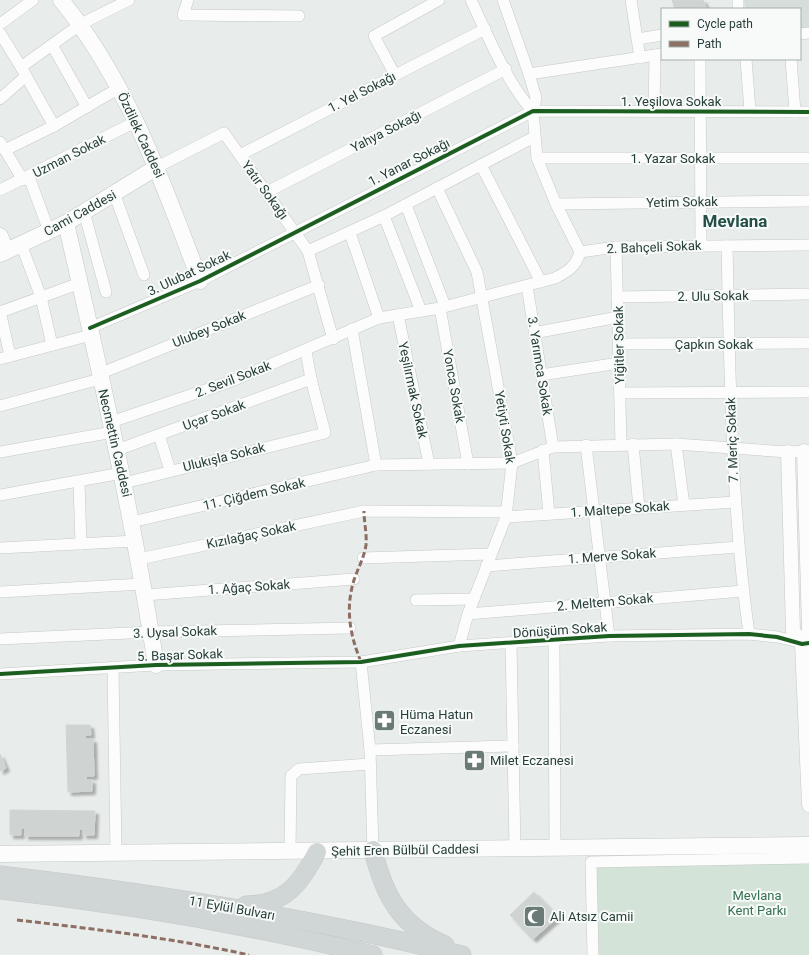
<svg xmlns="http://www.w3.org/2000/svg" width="809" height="955" viewBox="0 0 809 955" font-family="Roboto,sans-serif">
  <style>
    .built { fill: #d6ddda }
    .green { fill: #d3e3d8 }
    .building { fill: #cfd3d2; stroke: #d1d5d3; filter: url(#shadow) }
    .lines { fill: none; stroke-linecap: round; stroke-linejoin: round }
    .minor-casing { stroke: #c5c9c7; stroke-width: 12 }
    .tertiary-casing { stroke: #c5c9c7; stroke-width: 15 }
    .secondary-casing { stroke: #c3c9c7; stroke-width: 17 }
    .primary-casing { stroke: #c3cac9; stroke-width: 19 }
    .minor { stroke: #fcfcfc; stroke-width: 11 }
    .tertiary { stroke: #fcfcfc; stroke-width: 14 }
    .secondary { stroke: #fcfcfc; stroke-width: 16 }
    .primary { stroke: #d0d6d5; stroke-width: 18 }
    .quiet { stroke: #8d6e63; stroke-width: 3; stroke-dasharray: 6 3; stroke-linecap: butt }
    .cycleway-casing { stroke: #f7faf9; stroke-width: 6 }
    .cycleway { stroke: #1b5e20; stroke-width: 4 }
    .labels { text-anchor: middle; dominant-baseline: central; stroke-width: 4; stroke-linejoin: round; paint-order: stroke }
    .street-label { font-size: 13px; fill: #263e39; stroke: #f7faf9 }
    .poi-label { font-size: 13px; fill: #263e39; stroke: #f7faf9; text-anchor: start }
    .park-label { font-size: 13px; fill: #347250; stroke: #f7faf9 }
    .district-label { font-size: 17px; font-weight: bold; fill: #244f47; stroke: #f7faf9 }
  </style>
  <defs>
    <filter id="shadow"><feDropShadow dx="3.5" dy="3.5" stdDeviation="1" flood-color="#0004"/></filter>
  </defs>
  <rect width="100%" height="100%" fill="#e8ecea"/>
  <polygon class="built" points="744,0 809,0 809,29 800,29 800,9 745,9"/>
  <polygon class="green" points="809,850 809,955 591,955 588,855"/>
  <g class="building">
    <polygon points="672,0 703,0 707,9 675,9"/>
    <polygon points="66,725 90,725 91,735 85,735 85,739 93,739 94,776 86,776 86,780 92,780 92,791 68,792"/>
    <polygon points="0,754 6,768 0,771"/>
    <polygon points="10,810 95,811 94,835 83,835 83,829 79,829 79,836 25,836 25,828 21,828 21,835 10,835"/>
    <polygon points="534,892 558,917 533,939 510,915"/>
  </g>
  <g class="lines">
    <defs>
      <g id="minor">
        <polyline points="188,0 183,15 299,16"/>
        <path d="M471 0C486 32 509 87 533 111"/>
        <polyline points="503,0 529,74 536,98 533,111 537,158 556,204 580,252"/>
        <polyline points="631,0 640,58"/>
        <polyline points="738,0 738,9"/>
        <polyline points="0,24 33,0"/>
        <polyline points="0,33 21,67 54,126"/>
        <polyline points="800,34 809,33"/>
        <polyline points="638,39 662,35"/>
        <polyline points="52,45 87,107"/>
        <polyline points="700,59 701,246"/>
        <polyline points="746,59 750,111"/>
        <polyline points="791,59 795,112"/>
        <polyline points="21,67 81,24 129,0"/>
        <polyline points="529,74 662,54"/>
        <polyline points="395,75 374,36 439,0"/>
        <polyline points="0,99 26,76"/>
        <polyline points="654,111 655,55"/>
        <polyline points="0,142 23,180"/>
        <polyline points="5,150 54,126 119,88"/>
        <polyline points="240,155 485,29"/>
        <polyline points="537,158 809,158"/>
        <polyline points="481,165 541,282"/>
        <polyline points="157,167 224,133 308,251 333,339"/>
        <polyline points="29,177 49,231"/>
        <polyline points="437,188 477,272 512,463 506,517 468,614 459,646"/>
        <polyline points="0,190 137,121"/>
        <polyline points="267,192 506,69"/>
        <polyline points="114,193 144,275"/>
        <polyline points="556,204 809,201"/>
        <polyline points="406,205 445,306"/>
        <polyline points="84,212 106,292"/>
        <polyline points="384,216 421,311"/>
        <polyline points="350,233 379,318"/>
        <polyline points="21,244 41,297 52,345"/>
        <path d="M727 246C730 376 731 505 749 634"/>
        <polyline points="616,247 621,444"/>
        <polyline points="308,251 384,216 534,137"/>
        <polyline points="527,286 553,447"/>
        <polyline points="617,297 809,294"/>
        <polyline points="440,308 468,464"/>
        <polyline points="0,311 10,356"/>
        <polyline points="0,312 80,283"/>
        <polyline points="398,315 429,464"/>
        <polyline points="90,328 200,281 533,111 809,112"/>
        <polyline points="352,329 376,465"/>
        <polyline points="534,333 618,317"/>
        <polyline points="619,344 809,343"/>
        <polyline points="0,359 91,335"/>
        <polyline points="99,374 319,285"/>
        <polyline points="541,375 619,363"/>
        <polyline points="620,393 809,392"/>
        <polyline points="0,406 100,379"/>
        <path d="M111 422 232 381 379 318 440 308 555 278C567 272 577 266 580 252L616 247 809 245"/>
        <polyline points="159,435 170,470"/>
        <polyline points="633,444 639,508"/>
        <polyline points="676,444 684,505"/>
        <polyline points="586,445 609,636"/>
        <polyline points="117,450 311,379"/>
        <polyline points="543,450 549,514"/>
        <polyline points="0,452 113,432"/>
        <polyline points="79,482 81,544"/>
        <polyline points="124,483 325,433 311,379 306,351"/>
        <polyline points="0,495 122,473"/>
        <polyline points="506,517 735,502"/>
        <polyline points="132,522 376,465 512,463 553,447 676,444 788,452 809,451"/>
        <polyline points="0,548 135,541"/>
        <polyline points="363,558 490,554"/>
        <polyline points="139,559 364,511 507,512"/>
        <polyline points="486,566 739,547"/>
        <polyline points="0,592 142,584"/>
        <polyline points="145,595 354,579"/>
        <polyline points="416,600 474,599"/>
        <polyline points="468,614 743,591"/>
        <polyline points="0,639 151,632 350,628"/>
        <polyline points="554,640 555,848"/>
        <polyline points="511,643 515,848"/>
        <polyline points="361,662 370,750 373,850"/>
        <polyline points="113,667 116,853"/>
        <polyline points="0,674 156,665 361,662 459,646 609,636 749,634 777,637 804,643"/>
        <polyline points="370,750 513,746"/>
        <polyline points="290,852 291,776 299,769 370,764"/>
        <polyline points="593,955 591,862 809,858"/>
      </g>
      <g id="tertiary">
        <polyline points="804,451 809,628"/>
        <polyline points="788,452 793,631 802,644"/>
        <polyline points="806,636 802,644 809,805"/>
      </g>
      <g id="secondary">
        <path d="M61 0C128 83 163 182 200 281"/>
        <path d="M66 223C100 370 133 516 156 665"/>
        <polyline points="0,236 6,251"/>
        <polyline points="0,254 66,223 157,167"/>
        <polyline points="0,854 809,845"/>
      </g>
      <g id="primary">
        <path d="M373 850C384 895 400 926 445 945"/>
        <path d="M0 875C155 893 310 918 462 955"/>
        <path d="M0 890C126 904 250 925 373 955"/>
        <path d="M246 905C285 905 301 883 317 852"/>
      </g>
    </defs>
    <use href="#minor" class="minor-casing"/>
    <use href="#tertiary" class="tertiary-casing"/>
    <use href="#secondary" class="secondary-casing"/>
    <use href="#primary" class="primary-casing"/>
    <use href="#minor" class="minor"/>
    <use href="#tertiary" class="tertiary"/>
    <use href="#secondary" class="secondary"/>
    <use href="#primary" class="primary"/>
    <g class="quiet">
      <path d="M361 662C350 635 345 609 354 580 358 568 364 558 366 545 367 534 364 522 364 511"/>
      <path d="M17 920C95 929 172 938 249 955"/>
    </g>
    <defs>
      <g id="cycleway">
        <polyline points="90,328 200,281 533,111 809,112"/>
        <polyline points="0,674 156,665 361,662 459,646 609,636 749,634 777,637 802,644 809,643"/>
      </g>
    </defs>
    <use href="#cycleway" class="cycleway-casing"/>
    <use href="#cycleway" class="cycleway"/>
  </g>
  <defs>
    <symbol id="pharmacy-square" viewBox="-11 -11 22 22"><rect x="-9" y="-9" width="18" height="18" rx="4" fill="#6a7b77" stroke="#f7faf9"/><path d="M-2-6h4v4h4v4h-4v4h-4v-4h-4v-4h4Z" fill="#fff"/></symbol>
    <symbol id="mosque-square" viewBox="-11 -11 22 22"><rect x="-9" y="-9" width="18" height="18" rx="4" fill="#6a7b77" stroke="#f7faf9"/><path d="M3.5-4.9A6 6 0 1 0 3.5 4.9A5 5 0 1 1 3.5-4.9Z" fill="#fff"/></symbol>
  </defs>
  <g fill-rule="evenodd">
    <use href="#pharmacy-square" x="372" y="708" width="25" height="25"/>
    <use href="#pharmacy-square" x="462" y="748" width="25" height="25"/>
    <use href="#mosque-square" x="522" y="904" width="25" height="25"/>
  </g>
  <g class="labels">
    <g class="street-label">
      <text transform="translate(362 92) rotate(-27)">1. Yel Sokağı</text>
      <text x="671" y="101">1. Yeşilova Sokak</text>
      <text transform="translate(386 131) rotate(-27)">Yahya Sokağı</text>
      <text transform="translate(141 135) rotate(65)">Özdilek Caddesi</text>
      <text transform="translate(69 156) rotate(-27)">Uzman Sokak</text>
      <text x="673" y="158">1. Yazar Sokak</text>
      <text transform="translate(409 162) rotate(-27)">1. Yanar Sokağı</text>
      <text transform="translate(265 190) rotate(54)">Yatır Sokağı</text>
      <text transform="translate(682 202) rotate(-1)">Yetim Sokak</text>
      <text transform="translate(80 213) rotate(-29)">Cami Caddesi</text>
      <text transform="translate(654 247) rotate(-2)">2. Bahçeli Sokak</text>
      <text transform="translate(189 273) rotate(-25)">3. Ulubat Sokak</text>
      <text transform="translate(713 296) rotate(-1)">2. Ulu Sokak</text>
      <text transform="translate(209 329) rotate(-22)">Ulubey Sokak</text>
      <text x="714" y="344">Çapkın Sokak</text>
      <text transform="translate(619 345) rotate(-91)">Yiğitler Sokak</text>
      <text transform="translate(540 366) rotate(81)">3. Yarımca Sokak</text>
      <text transform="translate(233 379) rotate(-21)">2. Sevil Sokak</text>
      <text transform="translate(454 386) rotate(80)">Yonca Sokak</text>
      <text transform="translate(413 390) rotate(78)">Yeşilırmak Sokak</text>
      <text transform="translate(214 415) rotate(-20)">Uçar Sokak</text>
      <text transform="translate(505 427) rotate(81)">Yetiyti Sokak</text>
      <text transform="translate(732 440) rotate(-92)">7. Meriç Sokak</text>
      <text transform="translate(115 443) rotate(77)">Necmettin Caddesi</text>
      <text transform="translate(224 457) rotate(-14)">Ulukışla Sokak</text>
      <text transform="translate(254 494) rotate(-13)">11. Çiğdem Sokak</text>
      <text transform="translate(620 509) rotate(-4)">1. Maltepe Sokak</text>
      <text transform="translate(251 535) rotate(-12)">Kızılağaç Sokak</text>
      <text transform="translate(612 556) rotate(-4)">1. Merve Sokak</text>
      <text transform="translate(249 587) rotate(-4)">1. Ağaç Sokak</text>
      <text transform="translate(605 602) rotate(-5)">2. Meltem Sokak</text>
      <text transform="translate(560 630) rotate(-4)">Dönüşüm Sokak</text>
      <text transform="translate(175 632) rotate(-2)">3. Uysal Sokak</text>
      <text transform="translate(180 655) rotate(-2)">5. Başar Sokak</text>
      <text transform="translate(405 850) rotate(-1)">Şehit Eren Bülbül Caddesi</text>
      <text transform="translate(232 908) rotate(10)">11 Eylül Bulvarı</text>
    </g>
    <g class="poi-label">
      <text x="400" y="714">Hüma Hatun<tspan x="400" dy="15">Eczanesi</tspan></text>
      <text x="490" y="760">Milet Eczanesi</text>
      <text x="550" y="916">Ali Atsız Camii</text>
    </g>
    <g class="park-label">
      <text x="757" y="895">Mevlana<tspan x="757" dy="15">Kent Parkı</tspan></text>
    </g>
    <g class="district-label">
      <text x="735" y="221">Mevlana</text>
    </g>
  </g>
  <rect x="661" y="8" width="140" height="52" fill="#f7faf9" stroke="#a3afac"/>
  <rect x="669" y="21" width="20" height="6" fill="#1b5e20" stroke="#a3afac"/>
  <text x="697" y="28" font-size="12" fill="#263e39">Cycle path</text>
  <rect x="669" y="41" width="20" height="6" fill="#8d6e63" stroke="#a3afac"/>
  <text x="697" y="48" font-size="12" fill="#263e39">Path</text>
</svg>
